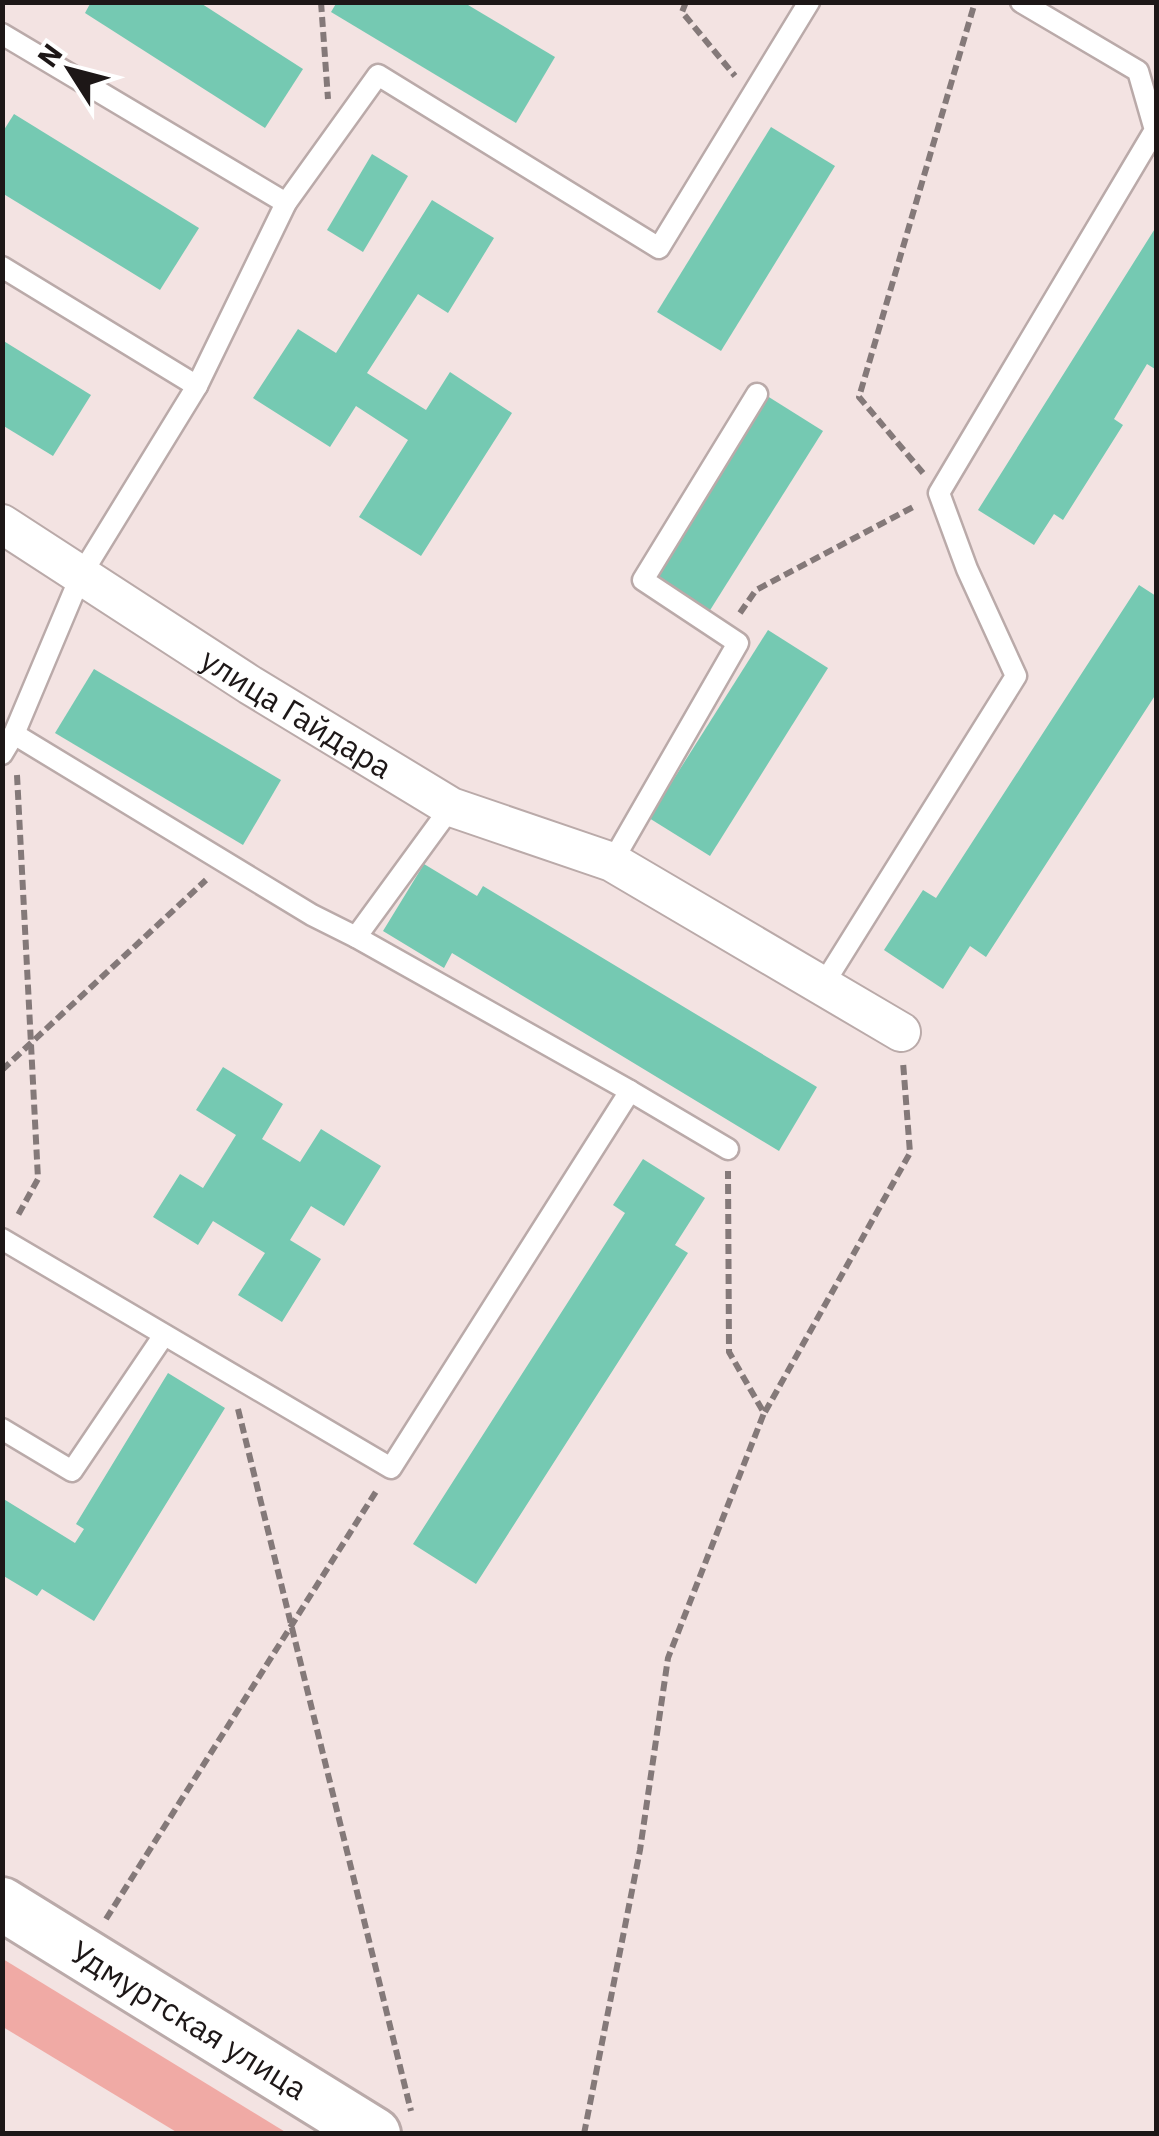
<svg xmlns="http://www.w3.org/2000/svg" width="1159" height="2136" viewBox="0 0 1159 2136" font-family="'IBM Plex Sans',sans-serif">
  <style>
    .green { fill: #f0aaa5 }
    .building { fill: #75c9b2 }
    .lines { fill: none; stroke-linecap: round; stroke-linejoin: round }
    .lane-casing { stroke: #baaaa9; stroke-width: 25 }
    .street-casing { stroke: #baaaa9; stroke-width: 42 }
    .secondary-casing { stroke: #baaaa9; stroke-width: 58 }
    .path { stroke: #847979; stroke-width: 6; stroke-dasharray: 10 5; stroke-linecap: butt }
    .lane { stroke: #fff; stroke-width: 20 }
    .street { stroke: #fff; stroke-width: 38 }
    .secondary { stroke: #fff; stroke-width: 52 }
    .labels { text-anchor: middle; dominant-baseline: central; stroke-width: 10; stroke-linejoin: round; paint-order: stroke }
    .street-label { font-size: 32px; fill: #1d1717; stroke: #fff }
  </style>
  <rect width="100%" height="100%" fill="#f3e3e2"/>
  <polygon class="green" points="3,1959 287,2133 178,2133 3,2027"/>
  <g class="building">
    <polygon points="91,2 199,2 303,69 265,128 85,13"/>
    <polygon points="337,2 463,2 555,57 516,123 331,12"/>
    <polygon points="14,114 199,228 160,290 2,193 2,133"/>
    <polygon points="771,127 835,166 721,351 657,312"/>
    <polygon points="372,154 408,176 363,252 327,230"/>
    <polygon points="432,200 494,238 448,313 418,294 367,373 426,410 450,372 512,413 421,556 359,517 408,440 356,406 330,447 253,398 298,329 336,353"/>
    <polygon points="1156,227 1156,366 1155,369 1147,364 1114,419 1123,425 1063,520 1054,514 1034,545 978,510"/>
    <polygon points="2,340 91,395 53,456 2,425"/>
    <polygon points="764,394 823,431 707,615 648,577"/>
    <polygon points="1139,585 1156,596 1156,694 986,957 970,946 943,989 884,950 923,890 936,898"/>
    <polygon points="768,630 828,668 710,856 649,818"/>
    <polygon points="94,669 281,780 243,845 55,733"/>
    <polygon points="424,864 477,896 483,886 817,1087 779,1151 452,953 444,968 383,931"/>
    <polygon points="223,1067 283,1104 262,1139 300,1162 321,1129 381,1166 344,1226 311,1206 290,1240 321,1259 282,1322 238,1295 265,1253 213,1221 198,1245 153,1217 180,1174 203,1188 236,1135 196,1110"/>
    <polygon points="643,1159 705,1198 675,1245 688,1253 476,1584 413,1544 625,1213 613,1205"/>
    <polygon points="168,1373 225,1408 94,1621 42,1589 37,1596 2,1575 2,1498 75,1543 84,1529 76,1524"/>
  </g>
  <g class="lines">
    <defs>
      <g id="lane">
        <polyline points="2,34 286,203"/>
        <polyline points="2,267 197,386"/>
        <polyline points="14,734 312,915 356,937"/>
        <polyline points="2,754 14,734 81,575 197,386 286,203 378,75 659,248 809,2"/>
        <polyline points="612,862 738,643 643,580 757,394"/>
        <polyline points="823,985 1016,676 967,569 939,493 1155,130 1138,71 1021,2"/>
        <polyline points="630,1091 728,1149"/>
        <polyline points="2,1239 391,1468 630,1091 356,937 451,807"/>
        <polyline points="2,1429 72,1471 164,1335"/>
      </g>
      <g id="street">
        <path id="s1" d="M2 524 250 685 451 807 612 862 901 1032"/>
      </g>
      <g id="secondary">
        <path id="s2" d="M2 1904 374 2134"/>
      </g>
    </defs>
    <use href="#lane" class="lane-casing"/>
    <use href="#street" class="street-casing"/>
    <use href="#secondary" class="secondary-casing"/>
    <g class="path">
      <polyline points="321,2 328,99"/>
      <polyline points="686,2 682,12 735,76"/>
      <polyline points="923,473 859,397 975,2"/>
      <polyline points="740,613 756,590 915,506"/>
      <polyline points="17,775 38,1179 17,1217"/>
      <polyline points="2,1070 206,880"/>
      <polyline points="238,1409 411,2111"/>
      <polyline points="765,1412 910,1153 903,1062"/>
      <polyline points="106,1919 377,1490"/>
      <polyline points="584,2134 640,1850 668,1658 764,1413 729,1352 728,1171"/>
    </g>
    <use href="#lane" class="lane"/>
    <use href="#street" class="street"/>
    <use href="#secondary" class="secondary"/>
  </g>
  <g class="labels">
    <g class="street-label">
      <text stroke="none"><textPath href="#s1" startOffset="350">улица Гайдара</textPath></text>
      <text stroke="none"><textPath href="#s2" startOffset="220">Удмуртская улица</textPath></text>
    </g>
  </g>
  <rect width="1159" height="2136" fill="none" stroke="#1d1717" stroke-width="10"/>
  <g transform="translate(70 70) rotate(306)" stroke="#ffffff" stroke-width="8" paint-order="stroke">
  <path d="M0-8L18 38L0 25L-18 38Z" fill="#1d1717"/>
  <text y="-15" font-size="28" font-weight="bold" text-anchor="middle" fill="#1d1717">N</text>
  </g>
</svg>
